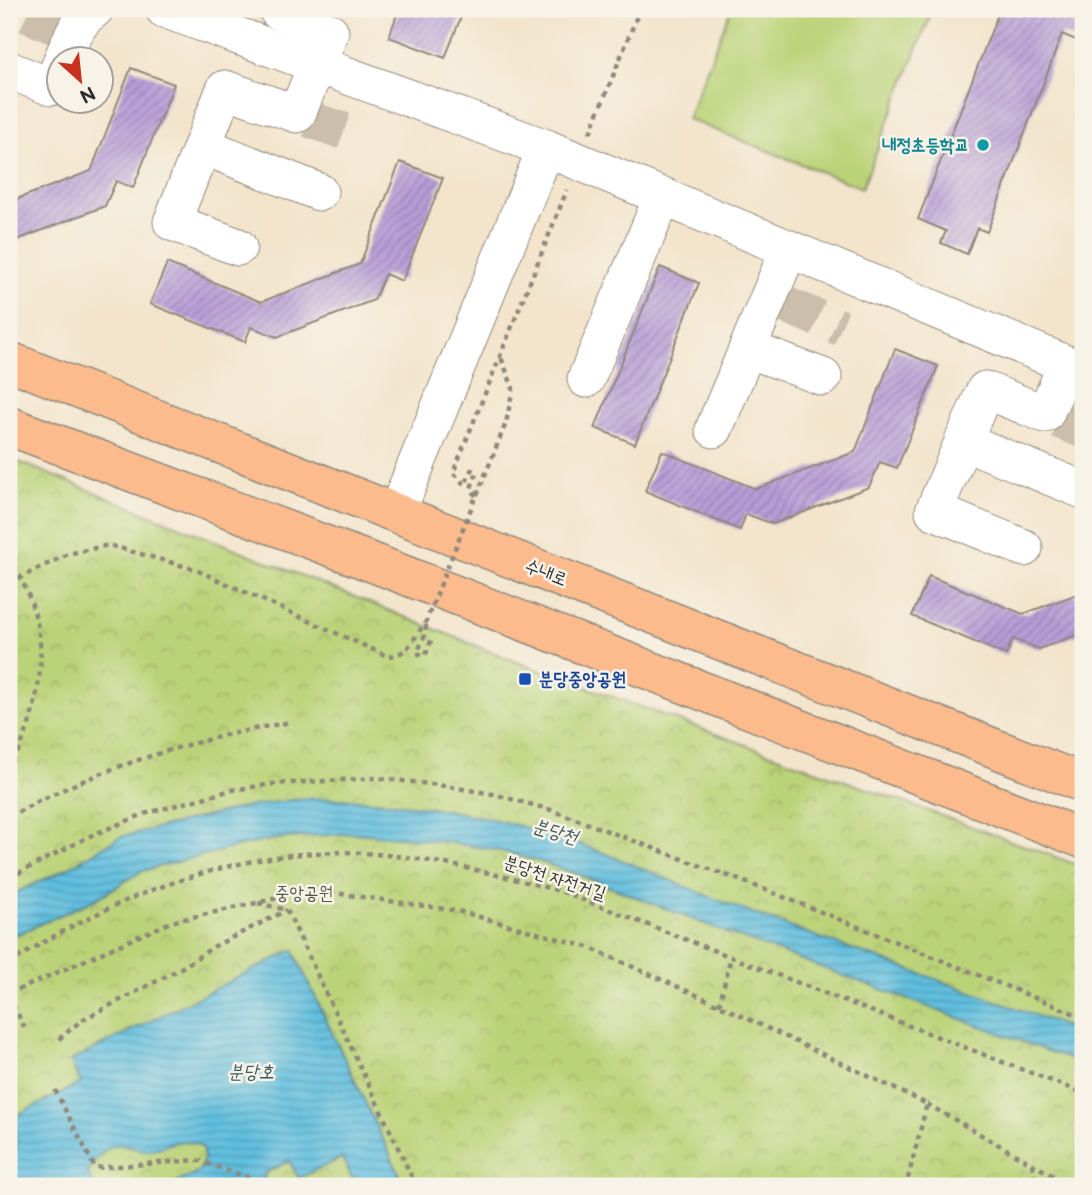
<svg xmlns="http://www.w3.org/2000/svg" width="1092" height="1195" viewBox="0 0 1092 1195" font-family="'Balsamiq Sans','Poor Story',sans-serif">
  <style>
    .grass { fill: #bbd378; stroke: #737f52; stroke-width: 2 }
    .park { fill: url(#park-crowns); stroke: #737f52; stroke-width: 2 }
    .water { fill: url(#water-rules); stroke: #467585; stroke-width: 2 }
    .building { fill: url(#building-hatch) }
    .lines { fill: none; stroke-linecap: round; stroke-linejoin: round }
    .minor-tunnel { stroke: #cbbfab; stroke-width: 37; stroke-dasharray: 37 18; stroke-linecap: butt }
    .minor-casing { stroke: #8f887b; stroke-width: 39 }
    .major-casing { stroke: #8f887b; stroke-width: 41 }
    .path { stroke: #8f887b; stroke-width: 4.5; stroke-dasharray: 5 5; stroke-linecap: butt }
    .minor { stroke: #fff; stroke-width: 37 }
    .major { stroke: #fbbb8d; stroke-width: 38 }
    .path-bridge { stroke: #8f887b; stroke-width: 4.5; stroke-dasharray: 5 5; stroke-linecap: butt }
    .culture-dot { fill: #0f9aa8; stroke: #f7f3e8; stroke-width: 2.5 }
    .transit-dot { fill: #1a4fb4; stroke: #f7f3e8; stroke-width: 2.5 }
    .labels { text-anchor: middle; dominant-baseline: central; stroke-width: 5; stroke-linejoin: round; paint-order: stroke }
    .culture-label { font-size: 18px; font-weight: bold; fill: #0d838f; stroke: #f7f3e8; text-anchor: end }
    .street-label { font-size: 18px; fill: #2b2b2b; stroke: #f7f3e8 }
    .transit-label { font-size: 18px; font-weight: bold; fill: #164399; stroke: #f7f3e8; text-anchor: start }
    .park-label { font-size: 18px; fill: #4f553e; stroke: #f7f3e8 }
    .water-label { font-size: 19px; font-style: italic; fill: #3b5761; stroke: #f7f3e8 }
  </style>
  <defs>
    <pattern id="park-crowns" width="20" height="18" patternUnits="userSpaceOnUse" patternTransform="scale(1.75)"><rect width="20" height="18" fill="#bbd378"/><path d="M2 6a3 3 0 1 1 6 0M12 15a3 3 0 1 1 6 0" fill="none" stroke="#a1b568"/></pattern>
    <pattern id="water-rules" width="6" height="5" patternUnits="userSpaceOnUse" patternTransform="scale(1.75)"><rect width="6" height="5" fill="#61bfdf"/><path d="M0 2.5h6" fill="none" stroke="#509bb5"/></pattern>
    <pattern id="building-hatch" width="6" height="6" patternUnits="userSpaceOnUse" patternTransform="scale(1.75)"><rect width="6" height="6" fill="#b79dd7"/><path d="M-1 1l2-2M0 6l6-6M5 7l2-2" fill="none" stroke="#9580af"/></pattern>
  </defs>
  <rect width="100%" height="100%" fill="#f7f3e8"/>
  <filter id="ink" filterUnits="userSpaceOnUse"><feTurbulence type="fractalNoise" baseFrequency=".0143" numOctaves="2"/><feDisplacementMap in="SourceGraphic" scale="14" xChannelSelector="R" yChannelSelector="G"/><feConvolveMatrix kernelMatrix="1 2 1 2 8 2 1 2 1" color-interpolation-filters="sRGB"/></filter>
  <filter id="wash" filterUnits="userSpaceOnUse"><feTurbulence type="fractalNoise" baseFrequency=".00686" numOctaves="4" result="noise"/><feDisplacementMap in="SourceGraphic" scale="28" xChannelSelector="R" yChannelSelector="G"/><feGaussianBlur stdDeviation="1.57" result="paint"/><feColorMatrix in="noise" values="0 0 0 0 0 0 0 0 0 0 0 0 0 0 0 0 0 1.4 0 .05"/><feComposite in="paint" operator="in"/></filter>
  <g filter="url(#wash)">
    <rect width="100%" height="100%" fill="#f3e4cb"/>
    <polygon class="grass" points="731,9 933,9 862,188 687,119"/>
    <polygon class="park" points="9,458 514,661 1083,867 1083,1186 9,1186"/>
    <g class="water">
      <path d="M306 798C399 799 494 814 582 845 638 865 693 891 749 912 860 953 972 991 1083 1033V1064L720 930 585 877 538 861 501 851 448 842 356 833 274 839 232 848 142 871 96 899 9 938V896L66 869 120 837 250 806Z"/>
      <path d="M293 950 405 1186H356L342 1158 299 1178 289 1161 265 1173 263 1186H169L199 1172 204 1158 202 1147C178 1134 171 1147 149 1150 136 1151 125 1140 111 1147 101 1151 94 1163 88 1171L92 1186H9V1153L17 1147 14 1119 19 1114 81 1083 70 1061Z"/>
    </g>
    <g id="blocks">
      <g class="building">
        <polygon points="399,9 464,9 445,58 389,37"/>
        <polygon points="1000,9 1083,9 1083,43 1062,34 987,232 977,228 967,254 941,243 946,231 918,219"/>
        <polygon points="131,68 174,84 133,188 116,181 105,206 9,243 9,202 91,171"/>
        <polygon points="400,162 443,178 402,281 385,274 374,300 277,337 251,327 245,342 150,304 167,263 261,302 360,264"/>
        <polygon points="660,267 699,283 635,444 595,428"/>
        <polygon points="895,349 938,366 897,468 880,462 869,487 773,524 746,514 740,530 645,491 662,451 756,489 855,452"/>
        <polygon points="929,576 1023,614 1083,592 1083,633 1039,649 1013,639 1006,655 912,616"/>
      </g>
    </g>
  </g>
  <g filter="url(#ink)">
    <use href="#blocks" fill-opacity="0" stroke="#8f887b" stroke-width="2"/>
    <g class="lines">
      <g class="minor-tunnel">
        <polyline points="27,14 61,29"/>
        <polyline points="309,119 346,132"/>
        <polyline points="784,304 841,328"/>
        <polyline points="1059,420 1083,430"/>
      </g>
      <defs>
        <g id="minor">
          <polyline points="164,9 546,148 1083,371"/>
          <path d="M62 60C71 40 77 21 95 9"/>
          <polyline points="9,70 51,87 60,66"/>
          <polyline points="203,146 319,192"/>
          <polyline points="238,247 172,222 225,89 297,114 330,32 278,11 279,9"/>
          <polyline points="748,349 823,377"/>
          <polyline points="586,379 663,196"/>
          <polyline points="714,429 789,249"/>
          <polyline points="963,441 1083,490"/>
          <polyline points="396,514 546,148"/>
          <polyline points="1024,548 934,511 985,390 1045,414 1067,364"/>
        </g>
        <g id="major">
          <polyline points="9,361 1083,783"/>
          <polyline points="9,426 376,564 1083,839"/>
        </g>
      </defs>
      <use href="#minor" class="minor-casing"/>
      <use href="#major" class="major-casing"/>
      <g class="path">
        <polyline points="590,133 640,9"/>
        <polyline points="477,495 506,423 513,388 500,355"/>
        <polyline points="476,496 471,488 477,472 471,470 465,485 453,473 567,190"/>
        <path d="M9 558C24 580 35 608 39 634 45 673 32 734 9 766"/>
        <path d="M9 583 68 554 109 545 194 569 387 656C409 656 413 637 425 624"/>
        <polyline points="426,625 426,633 417,653 425,656 433,636"/>
        <path d="M9 817C96 768 193 739 291 722"/>
        <polyline points="9,878 90,836 144,814 232,790 273,784 377,778 439,785 493,794 551,810 766,890 1083,1017"/>
        <polyline points="258,903 287,910 416,1186"/>
        <path d="M9 964C107 898 245 845 364 853 433 858 497 874 563 892L1083 1093"/>
        <polyline points="9,994 171,922 314,890 458,911 588,947 719,1005 927,1104 906,1186"/>
        <polyline points="9,996 26,1031"/>
        <polyline points="719,1005 731,957"/>
        <polyline points="59,1039 82,1020 178,970 215,946 287,910"/>
        <polyline points="55,1090 95,1168 197,1160 264,1183"/>
        <polyline points="927,1104 1071,1186"/>
        <polyline points="1032,1164 1036,1186"/>
      </g>
      <use href="#minor" class="minor"/>
      <use href="#major" class="major"/>
      <polyline class="path-bridge" points="425,624 476,496"/>
    </g>
  </g>
  <circle class="culture-dot" cx="983" cy="145" r="7"/>
  <rect class="transit-dot" x="518" y="672" width="14" height="14" rx="3.5"/>
  <g class="labels">
    <g class="culture-label">
      <text x="969" y="145">내정초등학교</text>
    </g>
    <g class="street-label">
      <text transform="translate(546 573) rotate(21)">수내로</text>
      <text transform="translate(555 878) rotate(18)">분당천 자전거길</text>
    </g>
    <g class="transit-label">
      <text x="539" y="679">분당중앙공원</text>
    </g>
    <g class="park-label">
      <text x="304" y="893">중앙공원</text>
    </g>
    <g class="water-label">
      <text transform="translate(555 832) rotate(16)">분당천</text>
      <text x="251" y="1072">분당호</text>
    </g>
  </g>
  <rect width="1092" height="1195" fill="none" stroke="#f7f3e8" stroke-width="35"/>
  <g transform="translate(80 80) rotate(153)"><circle r="33" fill="#f7f3e8" stroke="#a5a39c" stroke-width="2"/>
  <path d="M0-5L12 26L0 18L-12 26Z" fill="#c8321e"/>
  <text y="-10" font-size="19" font-weight="bold" text-anchor="middle" fill="#2b2b2b">N</text>
  </g>
</svg>
